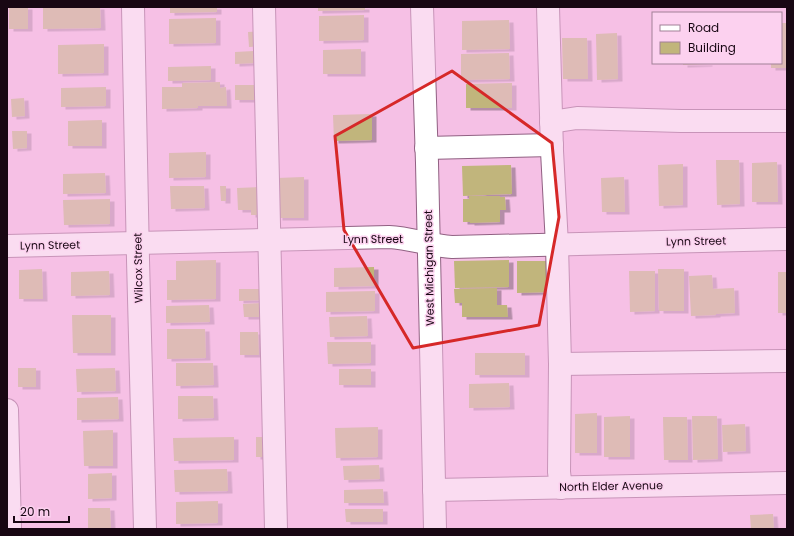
<svg xmlns="http://www.w3.org/2000/svg" width="794" height="536" viewBox="0 0 794 536" font-family="Poppins,sans-serif">
  <style>
    .building { fill: #c1b57b; filter: url(#shadow) }
    .lines { fill: none; stroke-linecap: round; stroke-linejoin: round }
    .minor-casing { stroke: #916183; stroke-width: 24 }
    .major-casing { stroke: #916183; stroke-width: 24 }
    .minor { stroke: #fff; stroke-width: 22 }
    .major { stroke: #fff; stroke-width: 22 }
    .marked { fill: none; stroke: #d62828; stroke-width: 3; stroke-linejoin: round }
    .labels { text-anchor: middle; dominant-baseline: central; stroke-width: 3; stroke-linejoin: round; paint-order: stroke }
    .street-label { font-size: 11px; fill: #180713; stroke: #fcd1ef }
  </style>
  <defs>
    <filter id="shadow"><feDropShadow dx="4.5" dy="2.5" stdDeviation="0" flood-color="#0004"/></filter>
  </defs>
  <rect width="100%" height="100%" fill="#f5c0e5"/>
  <g class="building">
    <rect x="9" y="7" width="19" height="22"/>
    <polygon points="43,7 100,7 101,28 43,29"/>
    <polygon points="170,7 217,7 217,12 170,13"/>
    <polygon points="318,7 365,7 365,10 318,11"/>
    <polygon points="364,15 364,40 319,41 319,16"/>
    <polygon points="216,18 216,43 169,44 169,19"/>
    <polygon points="509,20 510,49 462,50 462,21"/>
    <polygon points="781,23 787,23 787,68 771,68 771,63 781,63"/>
    <polygon points="263,31 263,46 249,47 248,32"/>
    <polygon points="617,33 618,79 597,80 596,34"/>
    <polygon points="562,38 587,38 588,79 563,79"/>
    <polygon points="104,44 104,73 58,74 58,45"/>
    <polygon points="361,49 361,74 323,74 323,50"/>
    <polygon points="254,51 255,63 235,64 235,52"/>
    <polygon points="509,53 510,79 461,80 461,54"/>
    <polygon points="683,63 708,63 708,64 683,65"/>
    <polygon points="211,66 211,80 168,81 168,67"/>
    <polygon points="220,82 220,88 226,87 227,106 198,106 198,108 162,109 162,87 182,87 182,83"/>
    <polygon points="512,83 512,108 466,108 466,84"/>
    <rect x="235" y="85" width="25" height="15"/>
    <polygon points="106,87 106,106 61,107 61,88"/>
    <polygon points="24,98 25,116 12,117 11,99"/>
    <polygon points="372,114 372,140 334,141 333,115"/>
    <polygon points="102,120 102,146 68,146 68,121"/>
    <polygon points="12,131 27,131 27,148 13,149"/>
    <polygon points="206,152 206,177 169,178 169,153"/>
    <polygon points="716,160 739,160 740,204 717,205"/>
    <polygon points="777,162 778,202 752,202 752,163"/>
    <polygon points="683,164 683,205 659,206 658,165"/>
    <polygon points="511,165 512,194 463,196 462,166"/>
    <polygon points="105,173 106,193 63,194 63,174"/>
    <polygon points="304,177 304,218 278,218 277,178"/>
    <polygon points="624,177 625,212 602,212 601,178"/>
    <polygon points="170,186 204,186 205,208 171,209"/>
    <polygon points="220,186 226,186 226,201 221,201"/>
    <polygon points="260,187 262,215 251,215 251,210 238,210 237,188"/>
    <polygon points="469,196 500,196 500,197 505,197 506,210 500,210 500,222 470,223 470,222 463,222 463,199 469,199"/>
    <polygon points="110,199 110,224 64,225 63,200"/>
    <polygon points="216,260 216,299 167,300 167,280 176,280 176,261"/>
    <polygon points="509,260 509,287 455,288 454,261"/>
    <polygon points="517,261 554,261 555,292 517,293"/>
    <polygon points="374,267 374,286 334,287 334,268"/>
    <polygon points="42,269 43,299 19,299 19,270"/>
    <polygon points="658,269 684,269 684,311 659,311"/>
    <polygon points="109,271 110,295 71,296 71,272"/>
    <polygon points="629,271 655,271 655,311 630,312"/>
    <rect x="778" y="272" width="9" height="41"/>
    <polygon points="712,275 713,289 734,288 735,313 716,314 716,315 691,316 689,276"/>
    <polygon points="497,288 497,305 507,305 508,317 462,317 462,303 455,303 454,289"/>
    <polygon points="239,289 263,289 263,300 239,301"/>
    <polygon points="375,291 375,311 326,312 326,292"/>
    <polygon points="262,303 262,317 244,317 243,304"/>
    <polygon points="209,305 210,322 166,323 166,306"/>
    <polygon points="72,315 111,315 111,353 73,353"/>
    <polygon points="367,316 368,336 330,337 329,317"/>
    <polygon points="167,329 205,329 206,358 167,359"/>
    <polygon points="240,332 258,332 259,355 240,355"/>
    <polygon points="327,342 371,342 371,363 328,364"/>
    <rect x="475" y="353" width="50" height="22"/>
    <polygon points="176,363 213,363 214,385 176,386"/>
    <rect x="18" y="368" width="18" height="19"/>
    <polygon points="115,368 116,391 77,392 76,369"/>
    <rect x="339" y="369" width="32" height="16"/>
    <polygon points="509,383 510,407 469,408 469,384"/>
    <polygon points="178,396 213,396 214,418 178,419"/>
    <polygon points="118,397 119,419 77,420 77,398"/>
    <polygon points="597,413 597,453 575,453 575,414"/>
    <polygon points="630,416 630,457 604,457 604,417"/>
    <polygon points="692,416 717,416 718,459 693,460"/>
    <polygon points="663,417 687,417 688,460 664,460"/>
    <polygon points="745,424 746,451 723,452 722,425"/>
    <polygon points="378,427 378,457 336,458 335,428"/>
    <polygon points="113,430 113,466 84,466 83,431"/>
    <polygon points="234,437 234,460 174,461 173,438"/>
    <rect x="256" y="437" width="11" height="20"/>
    <polygon points="379,465 380,479 344,480 343,466"/>
    <polygon points="227,469 228,491 175,492 174,470"/>
    <polygon points="112,473 112,498 88,499 88,474"/>
    <polygon points="383,489 384,503 344,503 344,490"/>
    <polygon points="218,501 218,523 176,524 176,502"/>
    <polygon points="88,508 110,508 111,529 88,529"/>
    <polygon points="345,509 383,509 383,522 346,522"/>
    <polygon points="773,514 774,529 751,529 750,515"/>
  </g>
  <g class="lines">
    <defs>
      <g id="minor">
        <polyline points="133,7 138,260 145,529"/>
        <polyline points="264,7 276,529"/>
        <polyline points="548,7 552,151 557,245 560,364 559,472 561,488"/>
        <polyline points="551,122 577,118 681,121 787,121"/>
        <polyline points="426,148 552,145"/>
        <path d="M7 246 389 237C411 238 431 246 452 247L787 239"/>
        <polyline points="560,364 787,361"/>
        <polyline points="7,410 10,529"/>
        <polyline points="434,490 787,483"/>
      </g>
      <polyline id="major" points="422,7 427,163 435,529"/>
    </defs>
    <use href="#minor" class="minor-casing"/>
    <use href="#major" class="major-casing"/>
    <use href="#minor" class="minor"/>
    <use href="#major" class="major"/>
  </g>
  <path d="M0 0H794V536H0ZM452 71 552 143 559 217 539 325 413 348 344 230 335 136Z" fill="#f5c0e5" fill-opacity=".55" fill-rule="evenodd"/>
  <path class="marked" d="M452 71 552 143 559 217 539 325 413 348 344 230 335 136Z"/>
  <g class="labels">
    <g class="street-label">
      <text x="373" y="239">Lynn Street</text>
      <text transform="translate(696 241) rotate(-1)">Lynn Street</text>
      <text transform="translate(50 245) rotate(-1)">Lynn Street</text>
      <text transform="translate(138 268) rotate(-91)">Wilcox Street</text>
      <text transform="translate(429 268) rotate(-91)">West Michigan Street</text>
      <text transform="translate(611 486) rotate(-1)">North Elder Avenue</text>
    </g>
  </g>
  <rect width="794" height="536" fill="none" stroke="#180713" stroke-width="16"/>
  <rect x="652" y="12" width="130" height="52" fill="#fcd1ef" stroke="#a18097"/>
  <rect x="660" y="25" width="20" height="6" fill="#ffffff" stroke="#a18097"/>
  <text x="688" y="32" font-size="12" fill="#180713">Road</text>
  <rect x="660" y="42" width="20" height="12" fill="#c1b57b" stroke="#a18097"/>
  <text x="688" y="52" font-size="12" fill="#180713">Building</text>
  <path d="M14 516v6h55v-6" fill="none" stroke="#180713" stroke-width="2"/>
  <text x="20" y="516" font-size="12" fill="#180713" stroke="#fcd1ef" stroke-width="3" paint-order="stroke">20 m</text>
</svg>
